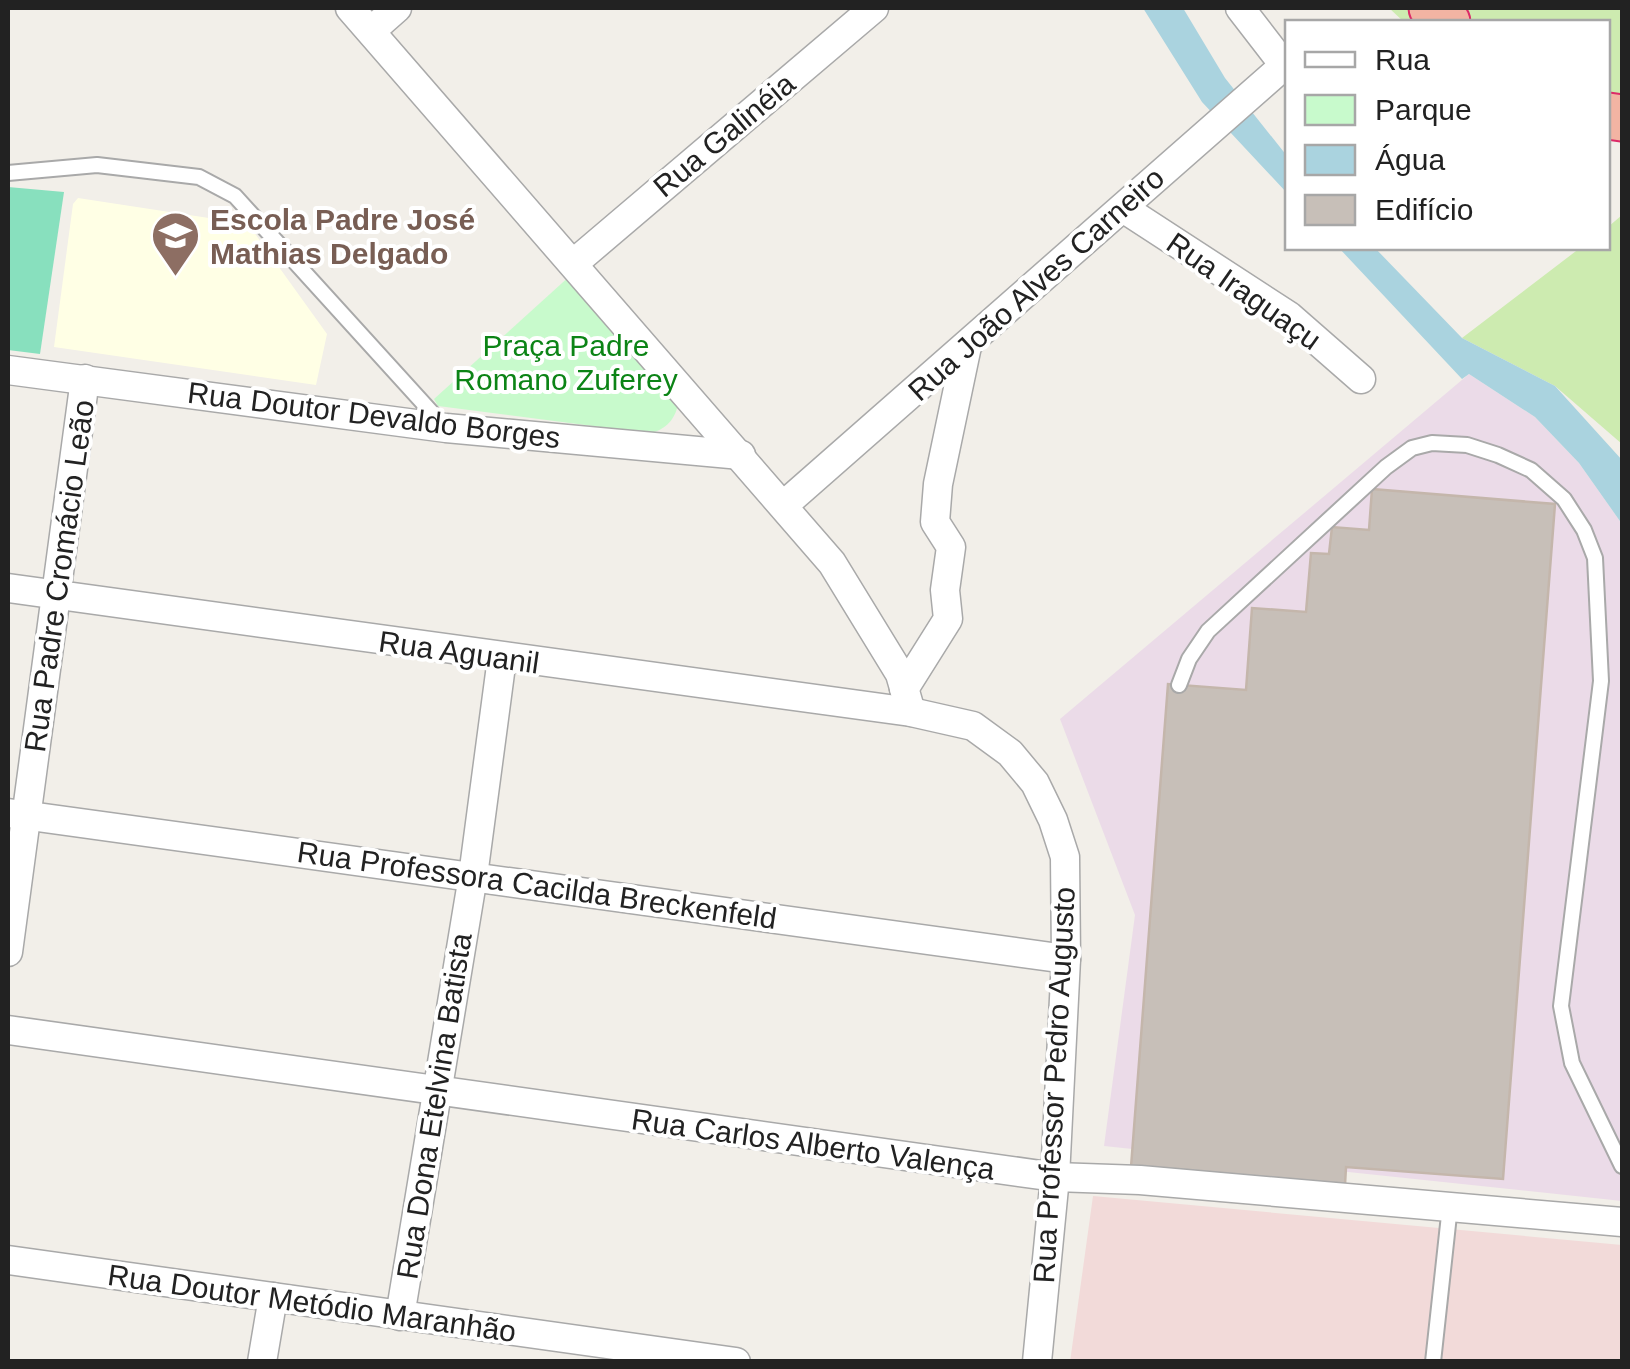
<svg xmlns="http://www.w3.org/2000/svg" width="1630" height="1369" viewBox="0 0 1630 1369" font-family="Arial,sans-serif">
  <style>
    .commercial { fill: #f2dad9 }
    .industrial { fill: #ebdbe8 }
    .education { fill: #ffffe5 }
    .grass { fill: #cdebb0 }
    .park { fill: #c8facc }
    .pitch { fill: #88e0be }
    .water { fill: #aad3df }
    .building { fill: #c7bfb8; stroke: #c4b6ab; stroke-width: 2.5 }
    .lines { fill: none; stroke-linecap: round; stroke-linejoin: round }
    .service-casing { stroke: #a9a9a9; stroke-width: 18 }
    .minor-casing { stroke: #a9a9a9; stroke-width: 31 }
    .trunk-casing { stroke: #dc2a67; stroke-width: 49 }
    .service { stroke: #fff; stroke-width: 14 }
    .minor { stroke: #fff; stroke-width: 28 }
    .trunk { stroke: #f2b4a3; stroke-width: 45 }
    .labels { text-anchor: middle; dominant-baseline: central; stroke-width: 8; stroke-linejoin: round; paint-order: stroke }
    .street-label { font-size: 30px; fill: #222; stroke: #fff }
    .education-label { font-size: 30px; font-weight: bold; fill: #785e54; stroke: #fff; text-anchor: start }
    .park-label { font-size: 30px; fill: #0c8416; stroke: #fff }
  </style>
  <rect width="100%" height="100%" fill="#f2efe9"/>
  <polygon class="commercial" points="1093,1196 1622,1245 1622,1361 1070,1362"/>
  <polygon class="industrial" points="1469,374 1535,417 1579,463 1622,524 1622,1201 1104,1146 1135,915 1060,719"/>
  <polygon class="education" points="78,198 248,224 327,334 316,385 54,347 73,204"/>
  <g class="grass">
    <polygon points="1389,8 1622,8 1622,95 1608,96 1608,22 1404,22"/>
    <polygon points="1622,215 1622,444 1555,386 1462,338 1580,248 1608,248 1608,227"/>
  </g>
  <path class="park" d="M572 274 678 404C675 421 663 432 647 433L438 406 434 399Z"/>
  <polygon class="pitch" points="8,187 64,192 40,354 8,350"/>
  <g class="water">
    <polygon points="1143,8 1183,8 1225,78 1287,156 1287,193 1202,102"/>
    <polygon points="1339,248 1375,248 1462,338 1555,386 1622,460 1622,524 1579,463 1535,417 1469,374 1462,379"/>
  </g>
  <polygon class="building" points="1372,489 1555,504 1503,1179 1346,1167 1345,1185 1131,1167 1168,684 1246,690 1252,608 1306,612 1311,553 1329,554 1332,527 1369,530"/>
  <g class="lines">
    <defs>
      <g id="service">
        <polyline points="8,173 97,165 199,177 235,196 444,426"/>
        <polyline points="1179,685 1189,659 1208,631 1386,467 1412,448 1432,443 1467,445 1498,455 1531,470 1564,499 1584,530 1595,558 1601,681 1561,1006 1572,1063 1622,1166"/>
        <polyline points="1433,1362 1450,1206"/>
      </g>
      <g id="minor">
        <polyline points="350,8 832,563 900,674 911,712"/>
        <polyline points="1240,8 1284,65"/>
        <polyline points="371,31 397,8"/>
        <polyline points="1123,208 1289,316 1361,379"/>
        <polyline points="574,263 874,8"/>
        <polyline points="8,370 446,428 741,455"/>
        <polyline points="784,505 1288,62"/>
        <polyline points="8,588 911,712 973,726 1010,753 1035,783 1053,820 1065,857 1066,959 1055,1177 1037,1362"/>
        <polyline points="904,689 948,619 945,590 951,547 935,522 938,484 967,346"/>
        <polyline points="8,813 1066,959"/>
        <polyline points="8,952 85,379"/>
        <polyline points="8,1030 1055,1177 1140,1180 1622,1222"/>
        <polyline points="8,1260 736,1362"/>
        <polyline points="400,1316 473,876 502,658"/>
        <polyline points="262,1362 273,1297"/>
      </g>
      <g id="trunk">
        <polyline points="1432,8 1447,22"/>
        <polyline points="1608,116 1622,118"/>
      </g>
    </defs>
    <use href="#service" class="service-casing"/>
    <use href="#minor" class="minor-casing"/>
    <use href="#trunk" class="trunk-casing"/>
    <use href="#service" class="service"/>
    <use href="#minor" class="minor"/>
    <use href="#trunk" class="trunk"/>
  </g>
  <defs>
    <symbol id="school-pin" viewBox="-11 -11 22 30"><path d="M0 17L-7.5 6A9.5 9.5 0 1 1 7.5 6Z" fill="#8d6e63" stroke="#fff"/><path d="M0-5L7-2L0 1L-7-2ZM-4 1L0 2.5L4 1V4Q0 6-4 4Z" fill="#fff"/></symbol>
  </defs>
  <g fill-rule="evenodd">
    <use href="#school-pin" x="148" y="208" width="55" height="75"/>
  </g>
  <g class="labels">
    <g class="street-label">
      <text transform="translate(724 135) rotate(-40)">Rua Galinéia</text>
      <text transform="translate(1036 284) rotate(-42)">Rua João Alves Carneiro</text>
      <text transform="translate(1244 291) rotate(35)">Rua Iraguaçu</text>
      <text transform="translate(374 415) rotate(7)">Rua Doutor Devaldo Borges</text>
      <text transform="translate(59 576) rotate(-82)">Rua Padre Cromácio Leão</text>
      <text transform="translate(459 652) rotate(8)">Rua Aguanil</text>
      <text transform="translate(537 885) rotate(8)">Rua Professora Cacilda Breckenfeld</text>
      <text transform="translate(1054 1085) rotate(-87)">Rua Professor Pedro Augusto</text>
      <text transform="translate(434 1106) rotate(-81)">Rua Dona Etelvina Batista</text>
      <text transform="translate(813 1144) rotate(8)">Rua Carlos Alberto Valença</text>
      <text transform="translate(312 1303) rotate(8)">Rua Doutor Metódio Maranhão</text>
    </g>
    <g class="education-label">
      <text x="210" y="219">Escola Padre José<tspan x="210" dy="34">Mathias Delgado</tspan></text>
    </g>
    <g class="park-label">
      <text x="566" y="345">Praça Padre<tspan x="566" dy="34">Romano Zuferey</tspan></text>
    </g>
  </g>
  <rect width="1630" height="1369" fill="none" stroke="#222222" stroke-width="20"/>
  <rect x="1285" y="20" width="325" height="230" fill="#ffffff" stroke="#a7a7a7" stroke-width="2.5"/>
  <rect x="1305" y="52" width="50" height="15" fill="#ffffff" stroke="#a7a7a7" stroke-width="2.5"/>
  <text x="1375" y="70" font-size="30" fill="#222222">Rua</text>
  <rect x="1305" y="95" width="50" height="30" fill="#c8facc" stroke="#a7a7a7" stroke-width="2.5"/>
  <text x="1375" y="120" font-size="30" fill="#222222">Parque</text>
  <rect x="1305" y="145" width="50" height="30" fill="#aad3df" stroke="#a7a7a7" stroke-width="2.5"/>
  <text x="1375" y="170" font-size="30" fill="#222222">Água</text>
  <rect x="1305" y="195" width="50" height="30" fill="#c7bfb8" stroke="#a7a7a7" stroke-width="2.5"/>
  <text x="1375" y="220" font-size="30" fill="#222222">Edifício</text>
</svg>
